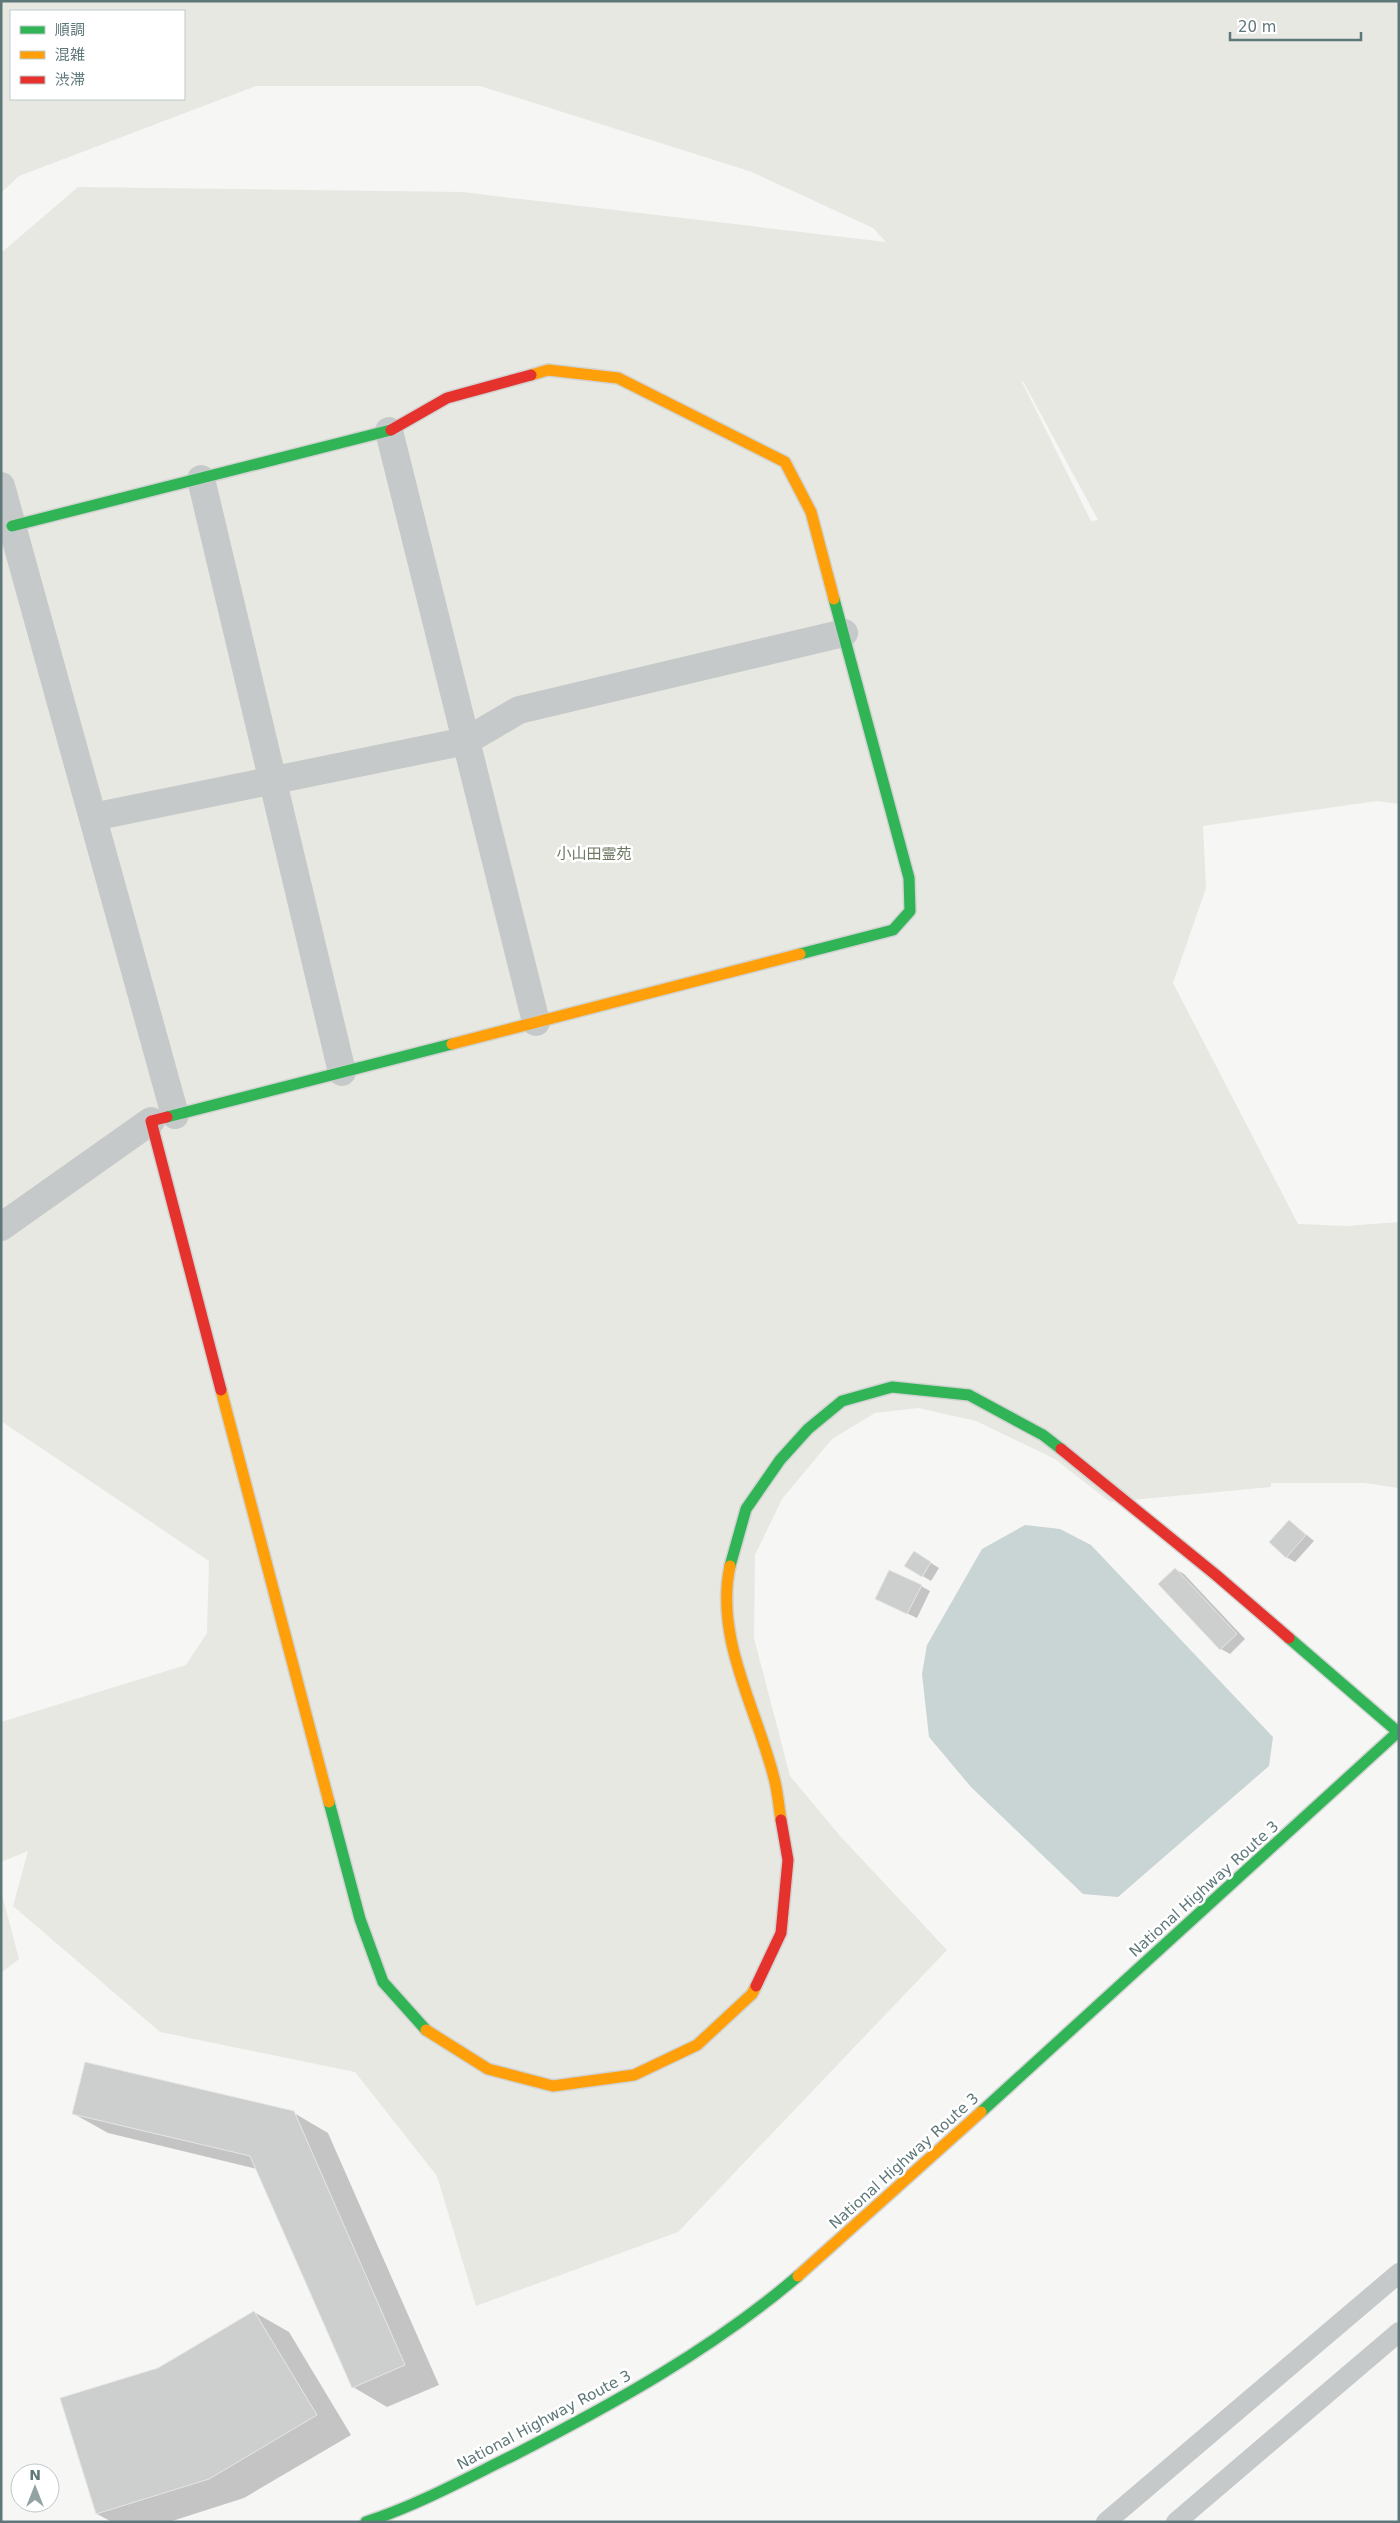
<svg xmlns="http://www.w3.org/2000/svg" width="1400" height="2523" viewBox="0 0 1400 2523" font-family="'DejaVu Sans','Noto Sans JP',sans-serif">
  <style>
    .green { fill: #e7e8e2; fill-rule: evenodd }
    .water { fill: #c8d5d4 }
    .shadow { fill: #0003 }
    .building { fill: #cccfce; stroke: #e6e6e5 }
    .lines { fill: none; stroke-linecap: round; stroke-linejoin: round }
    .fast-casing { stroke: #d1d3d2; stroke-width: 14 }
    .slow-casing { stroke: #d1d3d2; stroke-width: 14 }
    .jam-casing { stroke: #d1d3d2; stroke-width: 14 }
    .lane { stroke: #c6c9ca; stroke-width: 20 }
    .street { stroke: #c6c9ca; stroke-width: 28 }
    .fast { stroke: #30b455; stroke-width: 11 }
    .slow { stroke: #ff9f0a; stroke-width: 11 }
    .jam { stroke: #e5322d; stroke-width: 11 }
    .labels { text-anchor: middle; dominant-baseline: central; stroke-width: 5; stroke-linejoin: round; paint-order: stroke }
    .park-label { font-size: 15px; fill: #6d7761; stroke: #fff }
    .street-label { font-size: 15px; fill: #5e7779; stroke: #fff }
  </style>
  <rect width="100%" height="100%" fill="#f6f6f5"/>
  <g class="green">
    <path d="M1 1H1399V804L1377 801 1203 826 1206 888 1173 983 1298 1224 1347 1226 1399 1222V1488L1364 1483H1271V1487L1110 1502 1055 1459 976 1421 918 1408 875 1413 832 1439 782 1499 755 1555 754 1638 790 1776 841 1837 947 1950 678 2232 476 2306 437 2176 355 2072 160 2032 13 1906 28 1851 1 1862V1722L186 1665 207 1633 209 1561 1 1421V253L78 187 462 192 886 242 873 228 752 172 480 86H256L19 176 1 193ZM11 11H184V99H11ZM1021 380 1024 383 1098 520 1091 521Z"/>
    <polygon points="1,1891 19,1959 1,1973"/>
  </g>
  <polygon class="water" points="1025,1525 1060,1529 1091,1545 1273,1737 1269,1766 1118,1897 1083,1894 971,1787 929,1737 922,1674 927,1645 982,1549"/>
  <g class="shadow">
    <polygon points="1290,1521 1314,1541 1295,1562 1286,1557"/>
    <polygon points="923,1558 939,1568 931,1581 906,1566"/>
    <polygon points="1175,1569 1184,1574 1245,1639 1230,1654 1221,1649"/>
    <polygon points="921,1586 930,1591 917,1618 885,1603"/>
    <polygon points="294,2113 328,2133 439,2385 387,2407 353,2387 257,2169 108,2133 74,2114"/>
    <polygon points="254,2312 289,2332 351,2435 244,2498 169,2522 112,2522 97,2514 158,2369"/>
  </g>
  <g class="building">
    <polygon points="1289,1520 1306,1535 1286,1558 1269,1542"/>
    <polygon points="914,1551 931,1562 922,1577 904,1566"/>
    <polygon points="1175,1568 1237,1634 1220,1650 1158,1584"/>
    <polygon points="889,1570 922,1585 907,1614 875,1599"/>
    <polygon points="85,2062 294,2111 405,2365 352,2388 250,2156 72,2114"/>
    <polygon points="254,2311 317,2415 209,2479 96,2514 60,2398 158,2368"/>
  </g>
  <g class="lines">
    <defs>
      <g id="fast">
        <polyline points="12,526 391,430"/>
        <polyline points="800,954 893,930 910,911 909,878 834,599"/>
        <polyline points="167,1117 452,1044"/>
        <polyline points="730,1566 746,1509 780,1460 808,1429 842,1401 892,1387 969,1395 1043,1435 1061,1449"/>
        <polyline points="1289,1638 1398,1732"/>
        <polyline points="329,1802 360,1919 383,1982 426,2030"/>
        <polyline points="981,2112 1399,1731"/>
        <path d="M366 2522C418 2505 465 2479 514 2455 613 2404 713 2349 798 2276"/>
      </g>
      <g id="slow">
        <polyline points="531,375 548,370 618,378 785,462 811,512 834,599"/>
        <polyline points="452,1044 800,954"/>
        <polyline points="221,1390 329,1802"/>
        <path d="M730 1566C714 1640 759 1713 775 1782 778 1795 779 1808 781 1820"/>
        <polyline points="426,2030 488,2069 553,2086 634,2075 697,2045 752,1994 756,1986"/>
        <polyline points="798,2276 981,2112"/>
      </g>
      <g id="jam">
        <polyline points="391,430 447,398 531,375"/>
        <polyline points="167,1117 151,1121 221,1390"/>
        <polyline points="1061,1449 1216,1575 1289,1638"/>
        <polyline points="756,1986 781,1933 788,1860 781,1820"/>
      </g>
    </defs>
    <use href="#fast" class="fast-casing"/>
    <use href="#slow" class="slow-casing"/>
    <use href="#jam" class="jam-casing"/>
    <g class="lane">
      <polyline points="1106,2522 1399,2273"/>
      <polyline points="1176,2522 1399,2332"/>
    </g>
    <g class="street">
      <polyline points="389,431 536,1022"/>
      <polyline points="201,479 342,1072"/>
      <polyline points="1,486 175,1115"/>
      <polyline points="93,817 466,741 519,710 844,633"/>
      <polyline points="1,1227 151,1121"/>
    </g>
    <use href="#fast" class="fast"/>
    <use href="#slow" class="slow"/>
    <use href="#jam" class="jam"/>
  </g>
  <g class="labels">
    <g class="park-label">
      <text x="594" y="854">小山田霊苑</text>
    </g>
    <g class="street-label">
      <text transform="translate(1204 1889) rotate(-42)">National Highway Route 3</text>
      <text transform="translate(904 2161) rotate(-42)">National Highway Route 3</text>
      <text transform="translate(544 2420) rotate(-28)">National Highway Route 3</text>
    </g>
  </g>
  <rect width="1400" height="2523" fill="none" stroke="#5e7779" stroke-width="5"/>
  <rect x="10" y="10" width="175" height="90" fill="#ffffff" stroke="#bfc9c9"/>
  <rect x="20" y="26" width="25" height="8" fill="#30b455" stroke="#bfc9c9"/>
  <text x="55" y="35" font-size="15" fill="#5e7779">順調</text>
  <rect x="20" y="51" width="25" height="8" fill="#ff9f0a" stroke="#bfc9c9"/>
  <text x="55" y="60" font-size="15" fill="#5e7779">混雑</text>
  <rect x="20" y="76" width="25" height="8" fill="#e5322d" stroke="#bfc9c9"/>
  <text x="55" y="85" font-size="15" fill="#5e7779">渋滞</text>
  <g transform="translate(35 2488)"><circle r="24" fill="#ffffff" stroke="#bfc9c9"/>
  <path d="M0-4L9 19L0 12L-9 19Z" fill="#93a3a4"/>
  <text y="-8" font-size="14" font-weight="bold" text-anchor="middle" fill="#5e7779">N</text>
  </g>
  <path d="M1230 32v8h131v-8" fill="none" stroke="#5e7779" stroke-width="2.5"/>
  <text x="1238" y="32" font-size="15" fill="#5e7779" stroke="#ffffff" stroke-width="4" paint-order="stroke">20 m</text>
</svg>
